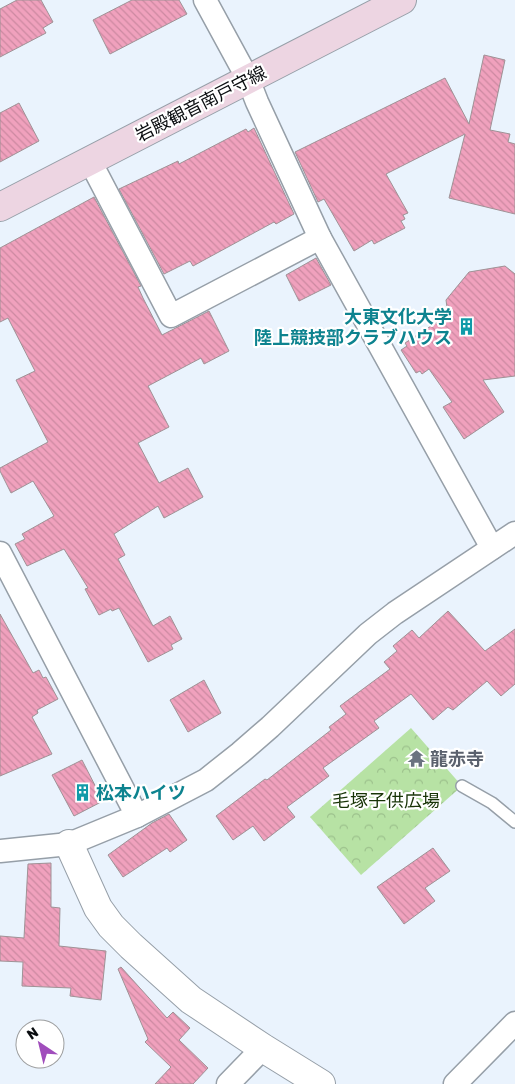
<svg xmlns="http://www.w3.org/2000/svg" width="515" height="1084" viewBox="0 0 515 1084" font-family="Rubik,'Noto Sans JP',sans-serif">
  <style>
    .forest { fill: url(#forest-crowns) }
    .building { fill: url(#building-back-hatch); stroke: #9f9296 }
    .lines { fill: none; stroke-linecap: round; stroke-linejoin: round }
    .service-casing { stroke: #969fa8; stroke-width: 14 }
    .minor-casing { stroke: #969fa8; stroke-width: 25 }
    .tertiary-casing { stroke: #969fa8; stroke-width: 30 }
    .secondary-casing { stroke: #969fa8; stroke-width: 30 }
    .service { stroke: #fff; stroke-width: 11 }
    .minor { stroke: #fff; stroke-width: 22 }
    .tertiary { stroke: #fff; stroke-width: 28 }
    .secondary { stroke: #edd5e2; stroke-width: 28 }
    .labels { text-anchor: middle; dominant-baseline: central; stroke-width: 4.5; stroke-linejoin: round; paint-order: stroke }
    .street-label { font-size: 18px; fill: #0a0d10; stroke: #fff }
    .culture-label { font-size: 18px; font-weight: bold; fill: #0d838f; stroke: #fff; text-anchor: end }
    .worship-label { font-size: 18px; font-weight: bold; fill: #5b616d; stroke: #fff; text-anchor: start }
    .park-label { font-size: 18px; fill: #183407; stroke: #fff }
  </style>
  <defs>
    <pattern id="forest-crowns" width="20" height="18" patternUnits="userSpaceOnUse" patternTransform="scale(1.25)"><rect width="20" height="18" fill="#b7e2a4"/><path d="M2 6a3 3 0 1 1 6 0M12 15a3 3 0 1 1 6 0" fill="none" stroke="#9cc18c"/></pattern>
    <pattern id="building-back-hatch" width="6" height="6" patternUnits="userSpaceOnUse" patternTransform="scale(1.25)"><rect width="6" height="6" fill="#f0a1bd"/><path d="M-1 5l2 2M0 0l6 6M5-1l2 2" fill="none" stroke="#cc89a1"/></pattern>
  </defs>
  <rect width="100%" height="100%" fill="#eaf3fd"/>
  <polygon class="forest" points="411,728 462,786 361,875 310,817"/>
  <g class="building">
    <polygon points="17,0 41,0 53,22 43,28 46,33 0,57 0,9"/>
    <polygon points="132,0 179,0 187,14 110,54 93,20"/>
    <polygon points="484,55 505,60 490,130 510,134 508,142 515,144 515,214 449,198 465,134 386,174 408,213 403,215 405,219 401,221 405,228 374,244 372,240 354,251 324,199 318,202 295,152 445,78 469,124"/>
    <polygon points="19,103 39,141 0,162 0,113"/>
    <polygon points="254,128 294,214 276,224 274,222 193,266 190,261 164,274 119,189 178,161 179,164 246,129 248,132"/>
    <polygon points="94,197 141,286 138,287 143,298 162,335 209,311 229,351 204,364 201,358 148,386 169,427 138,443 159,483 188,468 203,497 164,518 158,506 114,534 125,555 118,559 153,626 170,616 182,639 171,645 173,649 148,662 119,608 112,611 111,609 99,615 85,589 88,588 64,549 27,566 15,544 25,539 22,534 54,516 33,481 11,493 0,471 0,468 48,442 16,380 35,371 8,318 0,322 0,248"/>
    <polygon points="316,258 331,285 299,301 286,275"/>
    <polygon points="505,266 515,274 515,376 483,380 504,412 464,439 443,407 452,402 429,369 422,374 420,371 416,373 401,350 407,346 405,343 448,315 446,300 469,272"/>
    <polygon points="448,611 485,651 515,629 515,684 501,696 487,681 453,710 448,707 433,720 411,694 374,721 379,728 323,768 329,776 287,807 295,817 264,841 253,826 233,840 216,816 265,779 267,780 331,730 329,727 346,714 340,706 390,669 384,662 397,651 393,646 412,630 419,638"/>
    <polygon points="0,614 33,673 39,670 43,678 46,677 58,699 37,710 38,713 32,717 52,754 0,776"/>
    <polygon points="204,680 221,713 188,732 170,700"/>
    <polygon points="82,760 103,801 74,816 52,775"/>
    <polygon points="169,814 187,840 170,852 167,848 123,877 108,855 152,823"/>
    <polygon points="433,848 450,871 425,888 435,901 404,924 377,887"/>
    <polygon points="51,863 51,907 60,908 59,946 106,951 101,1000 70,996 71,988 22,986 23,962 0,961 0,936 24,938 28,864"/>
    <polygon points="121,967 167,1018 173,1012 190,1028 179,1040 208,1068 193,1084 155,1084 171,1067 145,1042 148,1039 118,969"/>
  </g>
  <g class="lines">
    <defs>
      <polyline id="service" points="462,786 492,803 515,822"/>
      <g id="minor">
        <polyline points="205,0 248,79 257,102 320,238 492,548"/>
        <polyline points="90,161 171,316 320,238"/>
        <polyline points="0,553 137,816"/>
        <polyline points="0,851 69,844 137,816 206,780 240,753 270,727 368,634 395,613 515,533"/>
        <polyline points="228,1084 263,1048"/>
        <polyline points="455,1084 515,1023"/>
      </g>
      <polyline id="tertiary" points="69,844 98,908 111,926 131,946 191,1000 263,1048 321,1084"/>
      <polyline id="secondary" points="0,207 402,0"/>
    </defs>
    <use href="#service" class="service-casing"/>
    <use href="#minor" class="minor-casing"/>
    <use href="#tertiary" class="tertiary-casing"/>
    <use href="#secondary" class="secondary-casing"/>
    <use href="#service" class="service"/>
    <use href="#minor" class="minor"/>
    <use href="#tertiary" class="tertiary"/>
    <use href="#secondary" class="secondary"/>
  </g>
  <defs>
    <symbol id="building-bare" viewBox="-9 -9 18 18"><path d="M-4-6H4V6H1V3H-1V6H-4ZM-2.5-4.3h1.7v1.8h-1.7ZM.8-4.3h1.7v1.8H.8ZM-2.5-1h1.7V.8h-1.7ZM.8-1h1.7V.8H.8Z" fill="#0f9aa8" stroke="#fff" stroke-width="2.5" paint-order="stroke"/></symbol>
    <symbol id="temple-bare" viewBox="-9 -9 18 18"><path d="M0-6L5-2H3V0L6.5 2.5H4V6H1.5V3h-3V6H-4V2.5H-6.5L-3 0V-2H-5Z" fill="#6b7280" stroke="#fff" stroke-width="2.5" paint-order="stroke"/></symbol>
  </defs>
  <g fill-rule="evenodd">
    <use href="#building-bare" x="454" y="314" width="25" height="25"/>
    <use href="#temple-bare" x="404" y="746" width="25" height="25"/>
    <use href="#building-bare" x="70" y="780" width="25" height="25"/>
  </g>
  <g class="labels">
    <g class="street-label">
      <text transform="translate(201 104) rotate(-27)">岩殿観音南戸守線</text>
    </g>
    <g class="culture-label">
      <text x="452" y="317">大東文化大学<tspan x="452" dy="21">陸上競技部クラブハウス</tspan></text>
      <text x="96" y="793" text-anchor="start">松本ハイツ</text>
    </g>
    <g class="worship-label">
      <text x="430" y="759">龍赤寺</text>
    </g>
    <g class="park-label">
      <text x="386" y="801">毛塚子供広場</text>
    </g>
  </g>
  <g transform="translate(40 1044) rotate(325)"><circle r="24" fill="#ffffff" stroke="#9d9e9f"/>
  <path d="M0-4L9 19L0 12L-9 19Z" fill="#a04dbc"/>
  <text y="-8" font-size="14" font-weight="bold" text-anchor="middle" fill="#0a0d10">N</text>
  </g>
</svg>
